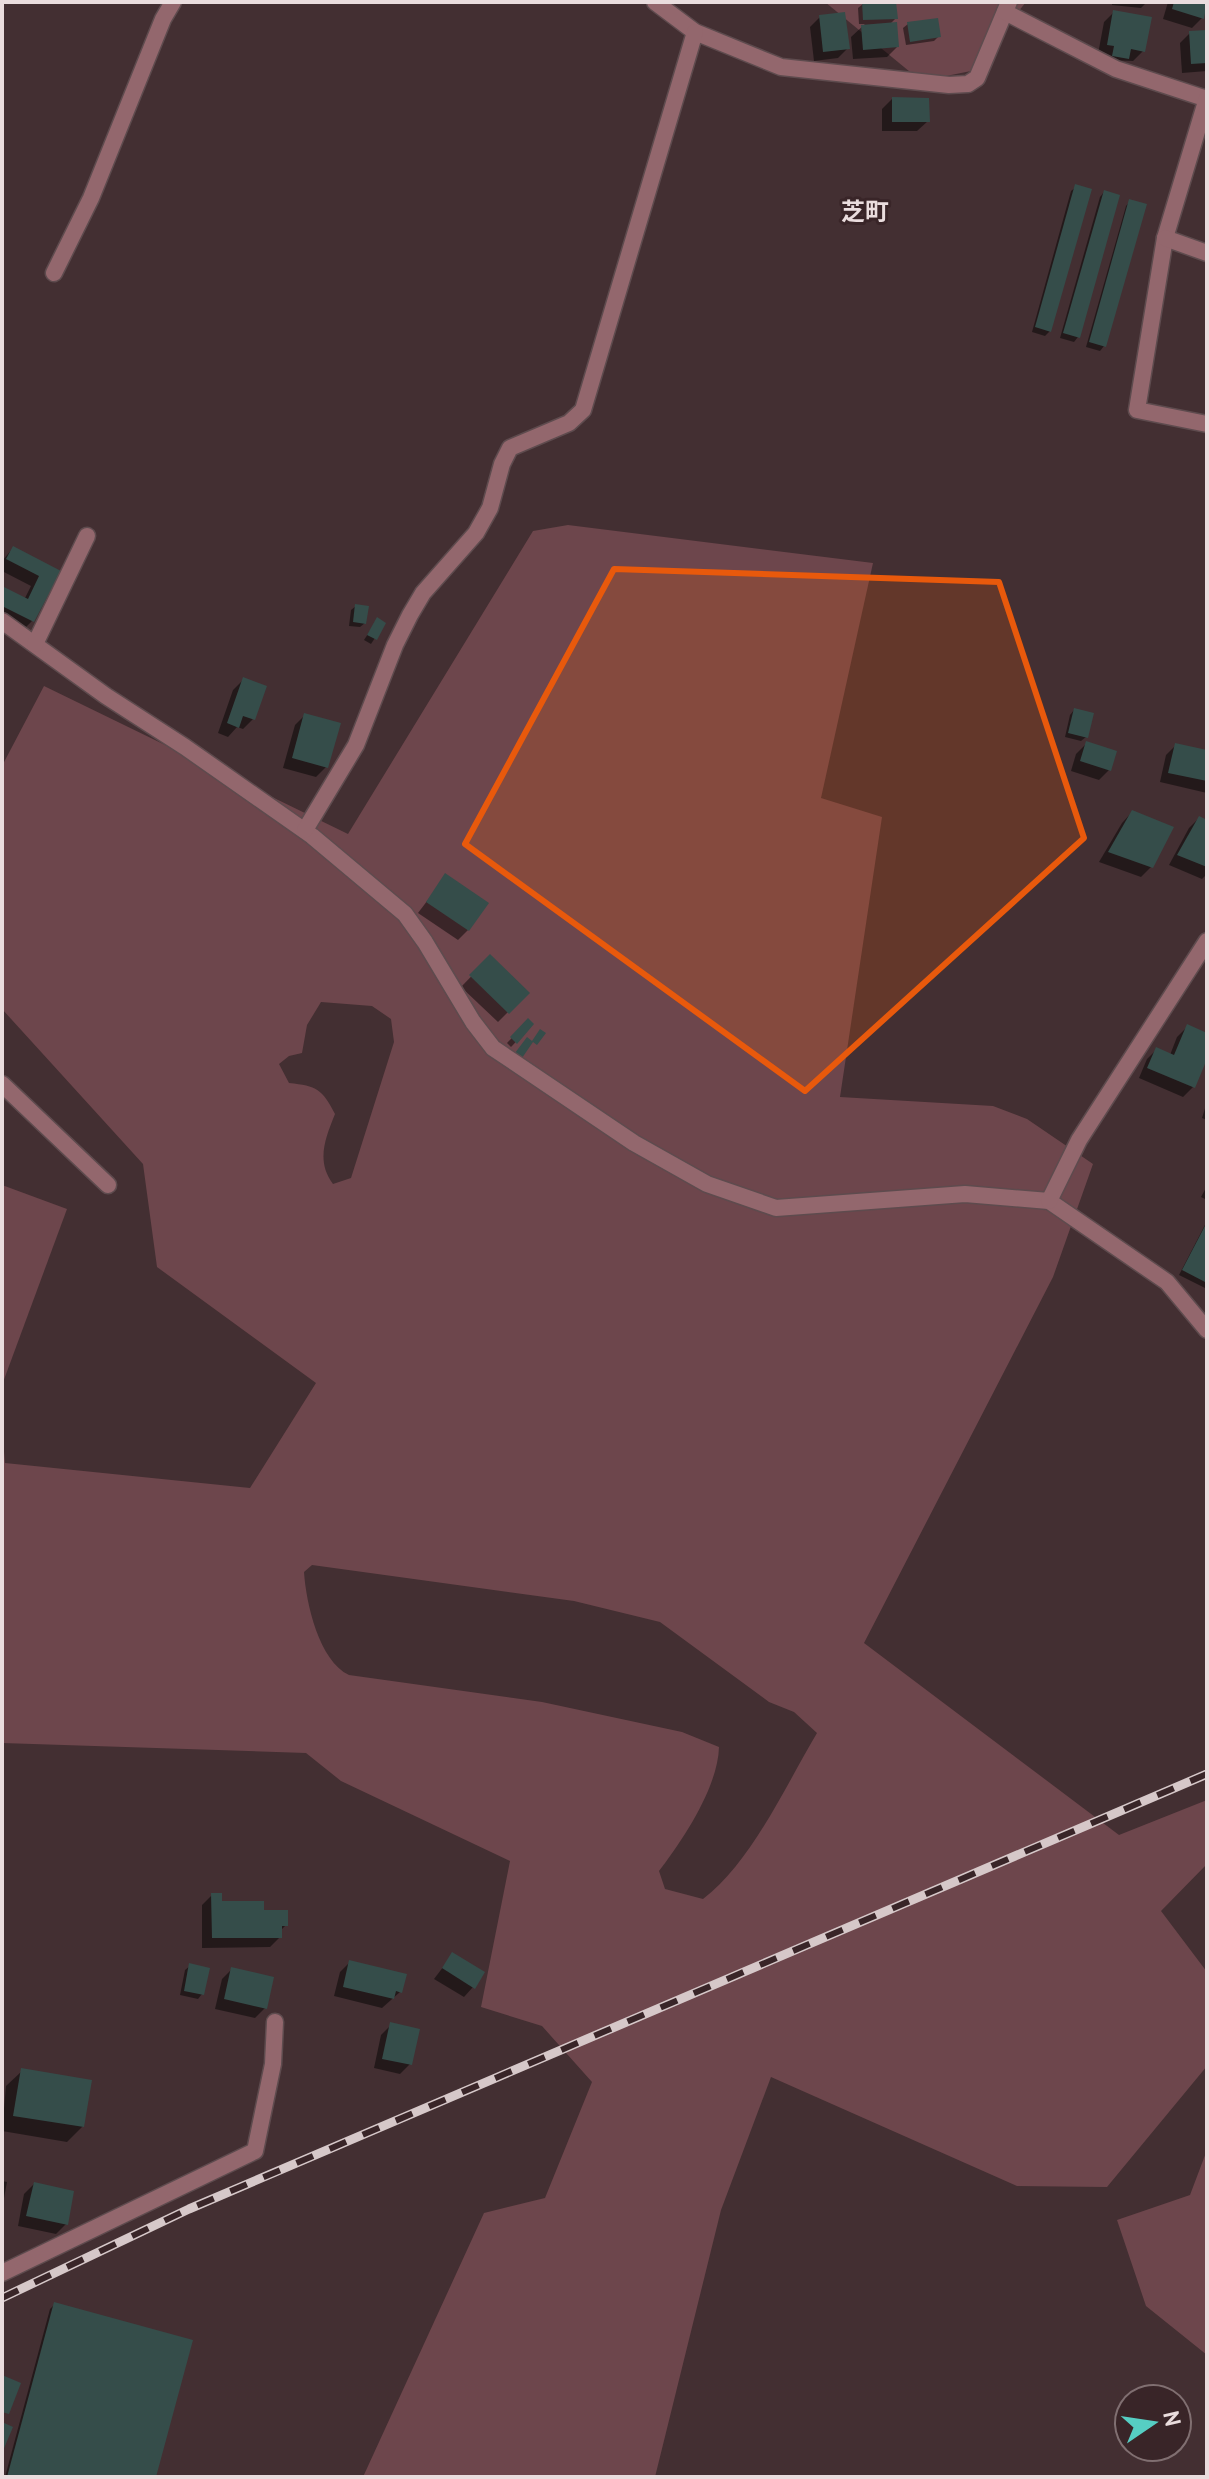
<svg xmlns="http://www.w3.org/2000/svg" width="1209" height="2479" viewBox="0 0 1209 2479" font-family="'PT Sans','Noto Sans JP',sans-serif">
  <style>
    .green { fill: #6d464c; fill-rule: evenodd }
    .shadow { fill: #0007 }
    .building { fill: #354d4a }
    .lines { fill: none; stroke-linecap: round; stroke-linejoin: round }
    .street-casing { stroke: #5e4b4e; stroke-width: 19 }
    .street { stroke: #93676d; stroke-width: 16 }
    .rail-casing { stroke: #d6c8c9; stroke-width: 9 }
    .rail { stroke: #392528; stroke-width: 6; stroke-dasharray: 18; stroke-linecap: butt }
    .marked { fill: #e8590c; fill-opacity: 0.2; stroke: #e8590c; stroke-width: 6; stroke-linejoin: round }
    .labels { text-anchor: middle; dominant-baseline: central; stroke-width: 6; stroke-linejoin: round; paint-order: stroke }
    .neighbourhood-label { font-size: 24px; font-weight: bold; fill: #eaddde; stroke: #392528 }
  </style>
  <rect width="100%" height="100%" fill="#432f32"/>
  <g class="green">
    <polygon points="825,2 1026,2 971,71 921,81"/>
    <path d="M568 525 873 563 821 798 882 817 840 1097 993 1106 1027 1119 1093 1164 1053 1277 864 1643 1119 1835 1207 1800V1864L1161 1911 1207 1972V2066L1107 2187 1017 2186 771 2077 721 2210 655 2477H363L484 2213 545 2198 592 2082 542 2026 481 2007 510 1861 341 1781 306 1753 2 1743V1429L5 1463 250 1488 316 1383 157 1267 143 1164 2 1009V766L44 686 348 834 533 531ZM321 1002 372 1006 391 1019 394 1042 351 1178 333 1184C316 1161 325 1139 335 1114 322 1089 317 1086 289 1083L279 1064 289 1056 302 1053 307 1025ZM312 1565 574 1601 660 1622 769 1702 794 1712 817 1733C786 1785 751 1863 703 1899L665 1889 659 1871C683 1840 718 1787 719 1747L682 1732 542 1702 349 1675C319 1661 306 1603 304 1572Z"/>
    <polygon points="2,1185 67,1209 2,1385"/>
    <polygon points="1207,2150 1207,2355 1146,2306 1117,2220 1190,2195"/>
  </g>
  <g class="shadow">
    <polygon points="894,2 896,18 889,25 897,47 887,57 853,59 851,37 865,24 859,24 858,8 863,4"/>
    <polygon points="1112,2 1147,2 1141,8 1112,5"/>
    <polygon points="1168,2 1207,2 1202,18 1192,28 1163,19"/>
    <polygon points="1114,12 1143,51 1133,61 1109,60 1110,57 1098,54 1104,22"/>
    <polygon points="820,17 848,48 838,58 814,61 810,27"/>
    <polygon points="908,24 938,37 934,41 906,45 903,28"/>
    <polygon points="1207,32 1207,71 1182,73 1180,43 1190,33"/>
    <polygon points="892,99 928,121 917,131 882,131 882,109"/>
    <polygon points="1076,187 1050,331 1045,336 1032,332 1071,191"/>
    <polygon points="1104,192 1078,337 1074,342 1060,338 1100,197"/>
    <polygon points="1130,201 1104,346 1100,351 1086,347 1126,206"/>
    <polygon points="13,548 58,571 32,621 22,631 2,620 2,588 24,600 31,586 2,571 2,561"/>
    <polygon points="356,606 365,623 360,627 349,626 351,610"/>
    <polygon points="377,620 384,624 371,644 364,640"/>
    <polygon points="243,680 253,719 243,729 237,727 228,737 218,733 233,690"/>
    <polygon points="1074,710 1086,737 1081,741 1065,737 1070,715"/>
    <polygon points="305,715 326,767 316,777 283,768 295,725"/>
    <polygon points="1086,744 1109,770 1099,780 1071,771 1076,754"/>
    <polygon points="1176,745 1207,752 1207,793 1160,782 1166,755"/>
    <polygon points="1132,812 1151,867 1141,877 1099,862 1122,823"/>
    <polygon points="1199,818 1207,822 1207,874 1202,879 1169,865 1189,828"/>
    <polygon points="446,876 468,930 458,940 418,913"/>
    <polygon points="490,957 527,993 498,1022 461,987"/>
    <polygon points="528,1021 532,1025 511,1047 507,1043"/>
    <polygon points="1187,1027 1207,1035 1207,1054 1193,1087 1183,1097 1139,1078 1147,1059 1157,1049 1170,1055 1177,1037"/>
    <polygon points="1207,1102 1207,1120 1202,1118"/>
    <polygon points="1207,1186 1207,1200 1201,1197"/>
    <polygon points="1207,1221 1207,1289 1179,1275"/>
    <polygon points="212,1895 220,1903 262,1912 286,1925 280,1931 280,1937 270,1947 202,1948 202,1905"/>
    <polygon points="453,1954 473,1987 464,1997 434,1979"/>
    <polygon points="350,1962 400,1992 382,2008 334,1996 340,1972"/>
    <polygon points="190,1966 202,1994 198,1999 180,1995 185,1970"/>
    <polygon points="232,1969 265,2008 255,2018 215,2009 222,1979"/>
    <polygon points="391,2025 410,2064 400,2074 374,2068 381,2035"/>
    <polygon points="22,2071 83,2126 67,2142 2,2131 6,2086"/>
    <polygon points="2,2181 7,2182 2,2209"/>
    <polygon points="34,2184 66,2224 56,2234 18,2226 24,2194"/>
    <polygon points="55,2304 154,2477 5,2477 50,2309"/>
  </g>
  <g class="building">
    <polygon points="862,2 896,2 898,19 863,20"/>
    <polygon points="1174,2 1207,2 1204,19 1172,9"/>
    <polygon points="1113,10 1152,17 1145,52 1131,49 1129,59 1112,56 1114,46 1107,45"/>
    <polygon points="845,12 850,49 823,52 819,15"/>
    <polygon points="938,18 941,37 910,42 907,22"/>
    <polygon points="897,22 899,47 863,50 861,25"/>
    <polygon points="1207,30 1207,63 1191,64 1189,31"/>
    <polygon points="892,97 929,98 930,122 892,122"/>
    <polygon points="1075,184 1092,189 1051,332 1035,327"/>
    <polygon points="1104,190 1120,195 1080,338 1063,333"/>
    <polygon points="1129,199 1147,204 1106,347 1089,342"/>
    <polygon points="13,546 61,571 34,622 2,606 2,586 28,599 39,576 6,559"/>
    <polygon points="355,604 369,606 366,624 353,622"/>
    <polygon points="377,617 386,623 377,640 367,635"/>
    <polygon points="243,677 267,686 255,720 243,716 239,728 227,723"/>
    <polygon points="1074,708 1094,713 1088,738 1068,733"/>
    <polygon points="304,713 341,723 328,768 292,758"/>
    <polygon points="1086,741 1117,751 1111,771 1080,761"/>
    <polygon points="1175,743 1207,750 1207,781 1168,773"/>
    <polygon points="1132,810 1174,827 1153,868 1108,852"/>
    <polygon points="1199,816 1207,820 1207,867 1177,855"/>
    <polygon points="445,873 489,903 469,931 426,902"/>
    <polygon points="490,954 530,993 509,1014 469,975"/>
    <polygon points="528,1018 534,1024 517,1044 510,1037"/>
    <polygon points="1187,1024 1207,1033 1207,1059 1195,1088 1147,1068 1156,1047 1174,1055"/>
    <polygon points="540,1029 546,1033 537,1045 533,1042 522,1058 515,1053 527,1037 532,1041"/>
    <polygon points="1207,1222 1207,1283 1182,1270"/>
    <polygon points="211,1893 222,1893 222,1901 264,1901 264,1910 288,1910 288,1926 282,1926 282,1938 212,1938"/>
    <polygon points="452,1952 485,1972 475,1989 442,1968"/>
    <polygon points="349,1960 407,1974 402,1993 396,1991 394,1999 343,1987"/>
    <polygon points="189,1963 210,1968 204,1995 184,1991"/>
    <polygon points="231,1967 274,1977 267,2009 224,1999"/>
    <polygon points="390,2022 420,2029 412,2065 382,2059"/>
    <polygon points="21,2068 92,2080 84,2127 13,2116"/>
    <polygon points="34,2182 74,2191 68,2225 26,2216"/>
    <polygon points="54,2302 193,2340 156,2477 7,2477"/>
    <polygon points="2,2375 21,2383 9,2414 2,2412"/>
    <polygon points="2,2422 13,2427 2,2453"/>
  </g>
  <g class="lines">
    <defs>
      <g id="street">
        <polyline points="655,2 695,32 781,67 949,85 968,84 977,78 1009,2"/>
        <polyline points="1005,12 1116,69 1207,99"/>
        <polyline points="1207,98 1165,238 1137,410 1207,424"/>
        <polyline points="1165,238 1207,253"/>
        <polyline points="54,273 91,198 163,19 173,2"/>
        <polyline points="2,621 106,696 185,747 312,836 405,914 425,942 473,1022 493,1048 634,1143 707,1184 776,1208 965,1194 1049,1201 1167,1282 1207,1330"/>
        <polyline points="35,644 87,536"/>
        <polyline points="305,830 356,745 395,645 410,615 423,593 476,533 490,508 502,464 510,448 569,423 583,410 695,32"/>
        <polyline points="2,1084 108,1185"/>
        <polyline points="1049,1201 1079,1140 1207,941"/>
        <polyline points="2,2273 255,2151 273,2064 275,2022"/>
      </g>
    </defs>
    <use href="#street" class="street-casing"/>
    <use href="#street" class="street"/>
    <defs>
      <polyline id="rail" points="2,2298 189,2209 1207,1774"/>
    </defs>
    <use href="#rail" class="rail-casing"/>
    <use href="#rail" class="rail"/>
  </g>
  <path class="marked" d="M614 569 999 582 1084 838 805 1091 465 844Z"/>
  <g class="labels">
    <g class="neighbourhood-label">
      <text x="865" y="211">芝町</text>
    </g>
  </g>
  <rect width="1209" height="2479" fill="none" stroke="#eaddde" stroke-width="8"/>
  <g transform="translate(1153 2423) rotate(77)"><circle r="38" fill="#392528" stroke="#806f71" stroke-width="2"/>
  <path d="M0-6L14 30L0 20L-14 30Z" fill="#56cec3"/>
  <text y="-12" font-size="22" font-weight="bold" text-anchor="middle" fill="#eaddde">N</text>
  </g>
</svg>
